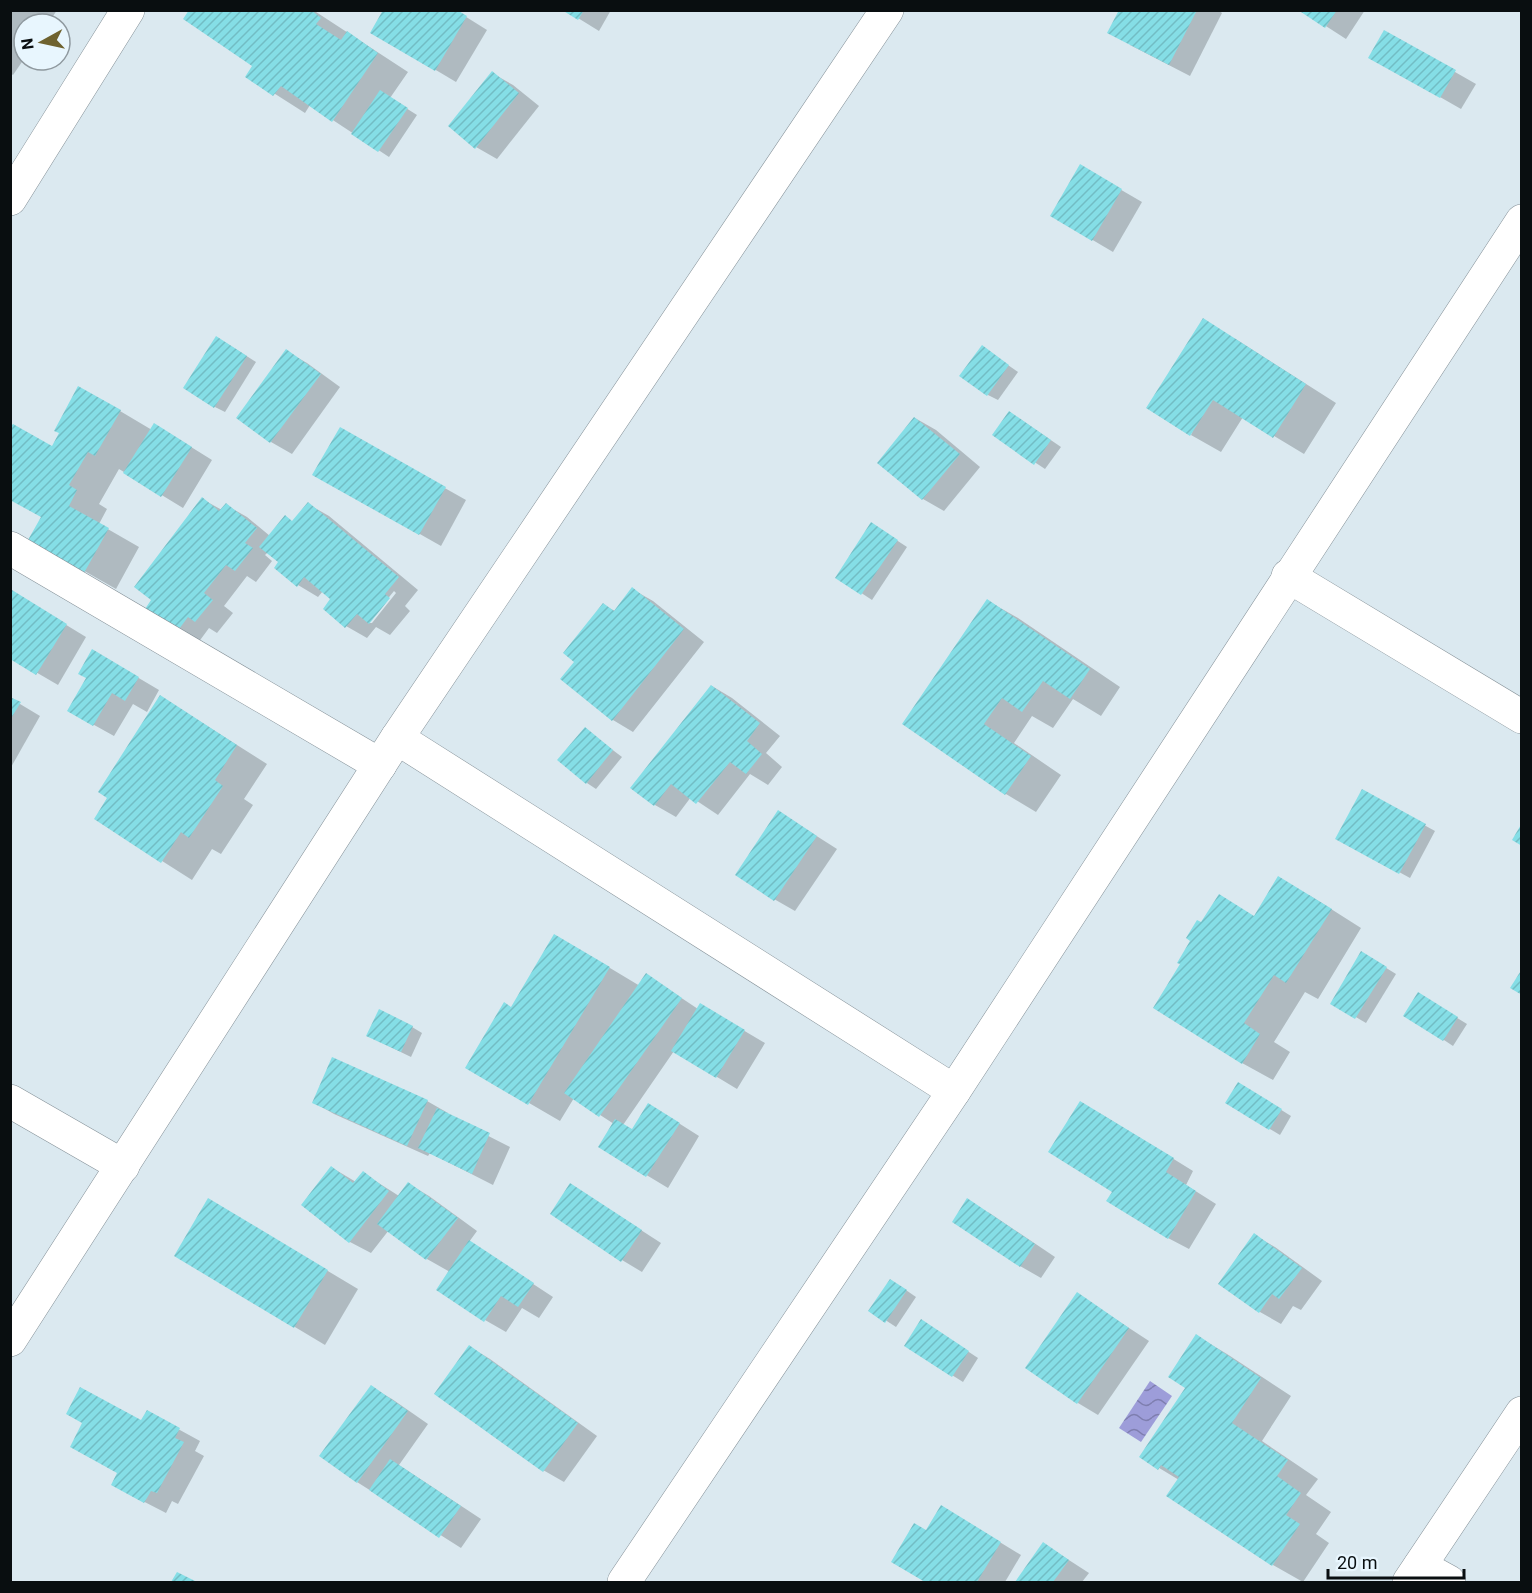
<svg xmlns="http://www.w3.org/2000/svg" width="1532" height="1593" viewBox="0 0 1532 1593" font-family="Roboto,sans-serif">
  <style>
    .water { fill: url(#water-waves) }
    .shadow { fill: #0003; fill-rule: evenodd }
    .building { fill: url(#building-hatch) }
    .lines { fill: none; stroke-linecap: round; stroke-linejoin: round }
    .minor-casing { stroke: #859198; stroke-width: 34 }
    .minor { stroke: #fff; stroke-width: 33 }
  </style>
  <defs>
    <pattern id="water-waves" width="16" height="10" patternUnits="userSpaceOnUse" patternTransform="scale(1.5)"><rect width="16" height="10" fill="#9d9dd9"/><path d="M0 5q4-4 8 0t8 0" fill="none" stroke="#7e7eaf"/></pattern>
    <pattern id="building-hatch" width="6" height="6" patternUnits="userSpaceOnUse" patternTransform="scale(1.5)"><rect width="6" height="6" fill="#85dee6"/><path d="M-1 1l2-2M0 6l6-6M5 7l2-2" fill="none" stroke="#72bdc4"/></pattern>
  </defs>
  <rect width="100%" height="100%" fill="#dbe9f0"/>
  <polygon class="water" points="1150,1381 1172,1396 1141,1442 1119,1428"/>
  <g class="shadow">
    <polygon points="10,10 57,10 48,24 24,24 24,59 13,75 10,73"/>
    <polygon points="191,10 313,10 408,72 390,98 417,115 389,157 310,105 305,113 247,76 254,66"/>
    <polygon points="455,10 487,30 456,82 372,32"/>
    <polygon points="565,10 611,10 599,31"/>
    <polygon points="1140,10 1218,10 1222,13 1190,76 1130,45"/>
    <polygon points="1301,10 1365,10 1346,39"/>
    <polygon points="1385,32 1476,84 1461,109 1370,57"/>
    <polygon points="492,73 513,85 539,106 497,159 476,147"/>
    <polygon points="1080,166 1142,202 1113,252 1052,216"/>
    <polygon points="1234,338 1336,403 1304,454 1243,417 1221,452 1191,435"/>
    <polygon points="226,343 256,362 225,412 215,407"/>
    <polygon points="982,347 1018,372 998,400 988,395"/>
    <polygon points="286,351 307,363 340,387 292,454 271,442 238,418"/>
    <polygon points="120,411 152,430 175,437 212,460 183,508 119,469 99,504 107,509 99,524 139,547 116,589 30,540 43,517 53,448"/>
    <polygon points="915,418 936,430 980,467 944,511 923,499 879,463"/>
    <polygon points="1020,419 1061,447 1045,469 994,435"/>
    <polygon points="340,429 466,500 441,546 314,474"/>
    <path d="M202 499 222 510 226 505 247 517 270 536 294 522 308 504 329 516 418 590 405 606 410 611 390 635 376 627 367 638 346 626 332 599 323 591 318 597 298 585 280 562 268 552 265 555 272 561 256 582 247 576 224 606 233 613 217 633 209 628 198 643 177 631ZM394 591 396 593 372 623H368Z"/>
    <polygon points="881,530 907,547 872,600 837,577"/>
    <polygon points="632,589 653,601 704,642 633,732 613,720 562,679 576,661 603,605 615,611"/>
    <polygon points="12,592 86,637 58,685 10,657 10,595"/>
    <polygon points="988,601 1018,618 1120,687 1101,716 1073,699 1053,728 1032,716 1014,743 1061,775 1036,812 1006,794 904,724"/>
    <polygon points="93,651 159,690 147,712 133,704 114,736 69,711 88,678"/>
    <polygon points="712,686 732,698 780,736 766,753 782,767 768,785 750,774 718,815 691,797 676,817 655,805 632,787"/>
    <polygon points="161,697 267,764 244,799 253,805 221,854 212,849 192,880 96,819"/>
    <polygon points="10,698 40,716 10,769"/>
    <polygon points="585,729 622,757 596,789 587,783"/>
    <polygon points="1362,791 1435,831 1410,878 1337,838"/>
    <polygon points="779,812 837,849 795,911 774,899"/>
    <polygon points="1309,895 1361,928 1318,999 1305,992 1274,1042 1290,1052 1273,1080 1242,1063 1182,964 1202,924 1255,917"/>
    <polygon points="585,953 640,986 647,975 698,1009 721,1017 765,1043 737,1089 674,1051 623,1125 633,1131 669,1117 699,1136 668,1188 600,1147 614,1124 574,1098 560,1121 467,1067 512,1009"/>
    <polygon points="1362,953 1396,974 1366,1023 1332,1003"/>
    <polygon points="1428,1000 1467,1024 1453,1046 1444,1040"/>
    <polygon points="412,1027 422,1033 411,1057 378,1041"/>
    <polygon points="1239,1084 1291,1116 1280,1135 1227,1103"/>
    <polygon points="427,1101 448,1113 447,1115 510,1147 493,1185 430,1153 428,1156 334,1114 313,1102"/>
    <polygon points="1101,1114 1193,1171 1186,1185 1216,1204 1189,1249 1168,1238 1114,1191"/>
    <polygon points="331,1167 356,1182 363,1173 399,1196 409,1184 429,1196 477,1231 469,1242 553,1297 539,1318 522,1308 506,1332 485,1320 439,1289 450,1272 427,1259 389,1230 371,1253 350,1242 303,1205"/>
    <polygon points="571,1185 661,1243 642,1272 622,1260"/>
    <polygon points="988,1212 1055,1257 1041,1278 1020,1266"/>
    <polygon points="239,1218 358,1289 325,1345 176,1256"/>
    <polygon points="1254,1235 1275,1247 1322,1281 1301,1310 1293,1306 1281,1324 1260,1312 1220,1283"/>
    <polygon points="900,1286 916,1297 896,1327 870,1310"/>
    <polygon points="1077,1294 1149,1341 1098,1415 1078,1403"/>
    <polygon points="931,1327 978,1358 963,1382 906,1346"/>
    <polygon points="1197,1336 1227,1354 1291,1396 1262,1441 1318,1479 1306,1495 1331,1512 1316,1534 1329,1543 1303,1582 1273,1565 1168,1495 1179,1480 1141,1457 1187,1388"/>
    <polygon points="470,1347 490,1359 597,1436 564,1482 543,1470"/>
    <polygon points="371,1387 392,1399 428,1424 399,1465 481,1519 461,1548 357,1482"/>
    <polygon points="147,1412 200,1441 195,1451 204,1456 178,1504 172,1501 166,1513 133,1496 84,1423 142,1422"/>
    <polygon points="962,1519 1021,1555 1005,1582 928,1582 893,1562"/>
    <polygon points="1044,1544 1089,1573 1082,1582 1017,1582"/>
  </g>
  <g class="building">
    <polygon points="189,10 311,10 321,18 316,24 341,40 347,31 378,53 332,122 281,86 273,96 245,77 252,66 183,19"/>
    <polygon points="383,10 457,10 467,16 435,71 370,33"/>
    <polygon points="562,10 584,10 578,20"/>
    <polygon points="1119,10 1197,10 1169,65 1107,33"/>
    <polygon points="1298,10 1337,10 1325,28"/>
    <polygon points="1384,30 1456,70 1440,98 1368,58"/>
    <polygon points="492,71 519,93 475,149 448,126"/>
    <polygon points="380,90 408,108 378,152 351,134"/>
    <polygon points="1080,164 1122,189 1092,241 1050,216"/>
    <polygon points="1203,318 1306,384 1273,438 1213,400 1190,436 1146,408"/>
    <polygon points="216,336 247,356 214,408 183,388"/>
    <polygon points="982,345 1009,365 987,396 959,376"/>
    <polygon points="286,349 321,374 270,443 236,418"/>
    <polygon points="78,386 121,410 95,456 88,452 69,485 77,490 69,506 109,528 84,573 28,540 41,517 10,500 10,427 13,424 52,446 59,433 54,431"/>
    <polygon points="1009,411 1051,440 1034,465 992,435"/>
    <polygon points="914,417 960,454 922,500 877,463"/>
    <polygon points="154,423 192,447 161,497 123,473"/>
    <polygon points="340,427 446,487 419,535 312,475"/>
    <polygon points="202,497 219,511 226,503 257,528 245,543 253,548 235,571 226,565 204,593 213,600 195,622 188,617 176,633 145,609 151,600 134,587"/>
    <polygon points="308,502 399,577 385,594 390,598 369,624 357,614 345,628 323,609 330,599 304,577 297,587 274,568 278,562 259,547 285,515 292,521"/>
    <polygon points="871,522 898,540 861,595 835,578"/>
    <polygon points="632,587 684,629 612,721 560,679 574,662 563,653 603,603 614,611"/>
    <polygon points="12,590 67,624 36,675 10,659"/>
    <polygon points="987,599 1090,669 1070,699 1043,681 1022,712 1002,698 984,724 1031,756 1005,795 902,724"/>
    <polygon points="92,649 139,677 125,701 112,693 93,726 67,711 86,678 78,674"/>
    <polygon points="711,685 760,723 747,741 762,754 746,774 730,762 696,804 671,784 654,806 630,788"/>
    <polygon points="160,695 237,745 215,780 223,786 189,838 181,832 161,863 94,819 107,798 98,792"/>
    <polygon points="10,697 21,702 10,720"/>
    <polygon points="585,727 613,750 586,784 557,760"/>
    <polygon points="1362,789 1426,824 1399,874 1335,839"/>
    <polygon points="778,810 817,836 774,901 735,875"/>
    <polygon points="1522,823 1522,846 1512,840"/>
    <polygon points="1278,876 1332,909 1286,983 1274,975 1244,1023 1260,1034 1242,1064 1153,1008 1180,964 1177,963 1190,941 1186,938 1197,920 1201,922 1219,894 1254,916"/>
    <polygon points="554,934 610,967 528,1105 465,1068 504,1002 511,1007"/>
    <polygon points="1361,951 1387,967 1355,1019 1330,1004"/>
    <polygon points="1522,969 1522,995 1510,988"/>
    <polygon points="646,973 682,998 599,1117 564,1093"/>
    <polygon points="1418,992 1458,1017 1443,1041 1403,1016"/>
    <polygon points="700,1003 745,1030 716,1078 671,1051"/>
    <polygon points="379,1009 413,1026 401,1052 366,1036"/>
    <polygon points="332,1057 428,1100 407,1146 312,1103"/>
    <polygon points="1238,1082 1282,1109 1269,1130 1225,1103"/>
    <polygon points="1080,1101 1174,1158 1166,1172 1196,1191 1168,1239 1106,1201 1112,1192 1048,1152"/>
    <polygon points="648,1103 680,1123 646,1177 598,1147 615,1119 632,1129"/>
    <polygon points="437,1108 490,1133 472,1174 418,1148"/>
    <polygon points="331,1166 353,1183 363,1171 389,1191 349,1243 301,1205"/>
    <polygon points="408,1182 458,1218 426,1260 377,1224"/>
    <polygon points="570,1183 642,1230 621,1262 550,1214"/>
    <polygon points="208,1198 328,1270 294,1328 174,1256"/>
    <polygon points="967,1198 1035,1244 1020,1267 952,1222"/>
    <polygon points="1254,1233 1302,1268 1279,1299 1272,1294 1259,1313 1218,1284"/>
    <polygon points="469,1240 534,1283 518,1307 501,1296 484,1322 436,1290"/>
    <polygon points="890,1279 907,1290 885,1323 868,1311"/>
    <polygon points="1077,1292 1129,1328 1077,1404 1025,1368"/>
    <polygon points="921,1319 969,1351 952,1377 904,1346"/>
    <polygon points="1196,1334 1261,1378 1232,1423 1288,1460 1277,1476 1301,1493 1286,1515 1300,1524 1272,1566 1166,1496 1179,1477 1161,1465 1158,1470 1139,1457 1185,1388 1168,1377"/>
    <polygon points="469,1345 578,1423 543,1472 434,1394"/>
    <polygon points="371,1385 408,1411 357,1483 319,1456"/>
    <polygon points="80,1387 141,1420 147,1410 180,1428 175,1438 184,1442 157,1493 151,1491 144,1503 111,1485 117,1473 70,1447 82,1423 66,1414"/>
    <polygon points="390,1459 461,1506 439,1538 369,1490"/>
    <polygon points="941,1505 1001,1542 977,1582 925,1582 891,1562 914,1523 926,1530"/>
    <polygon points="1043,1542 1069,1560 1053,1582 1015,1582"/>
    <polygon points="177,1572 197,1582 171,1582"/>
  </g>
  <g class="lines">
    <defs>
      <g id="minor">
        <polyline points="10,199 128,10"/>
        <polyline points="10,548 380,765"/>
        <polyline points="1288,576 1522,717"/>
        <polyline points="397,738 954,1091"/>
        <polyline points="10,1101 123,1166"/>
        <polyline points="10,1340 397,738 887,10"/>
        <polyline points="1420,1566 1449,1582"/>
        <polyline points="624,1582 954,1091 1522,221"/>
        <polyline points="1409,1582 1522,1413"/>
      </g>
    </defs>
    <use href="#minor" class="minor-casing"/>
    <use href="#minor" class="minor"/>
  </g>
  <rect width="1532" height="1593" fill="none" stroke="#090e10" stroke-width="24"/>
  <g transform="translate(42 42) rotate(262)"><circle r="28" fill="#e8f6fe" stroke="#8f999f" stroke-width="1.5"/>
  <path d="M0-4.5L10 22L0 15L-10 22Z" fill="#6e622f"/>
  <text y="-9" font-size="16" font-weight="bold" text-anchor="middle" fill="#090e10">N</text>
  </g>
  <path d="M1328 1569v9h136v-9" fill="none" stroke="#090e10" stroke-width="3"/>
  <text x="1337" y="1569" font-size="18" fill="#090e10" stroke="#e8f6fe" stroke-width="4.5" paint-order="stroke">20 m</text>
</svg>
